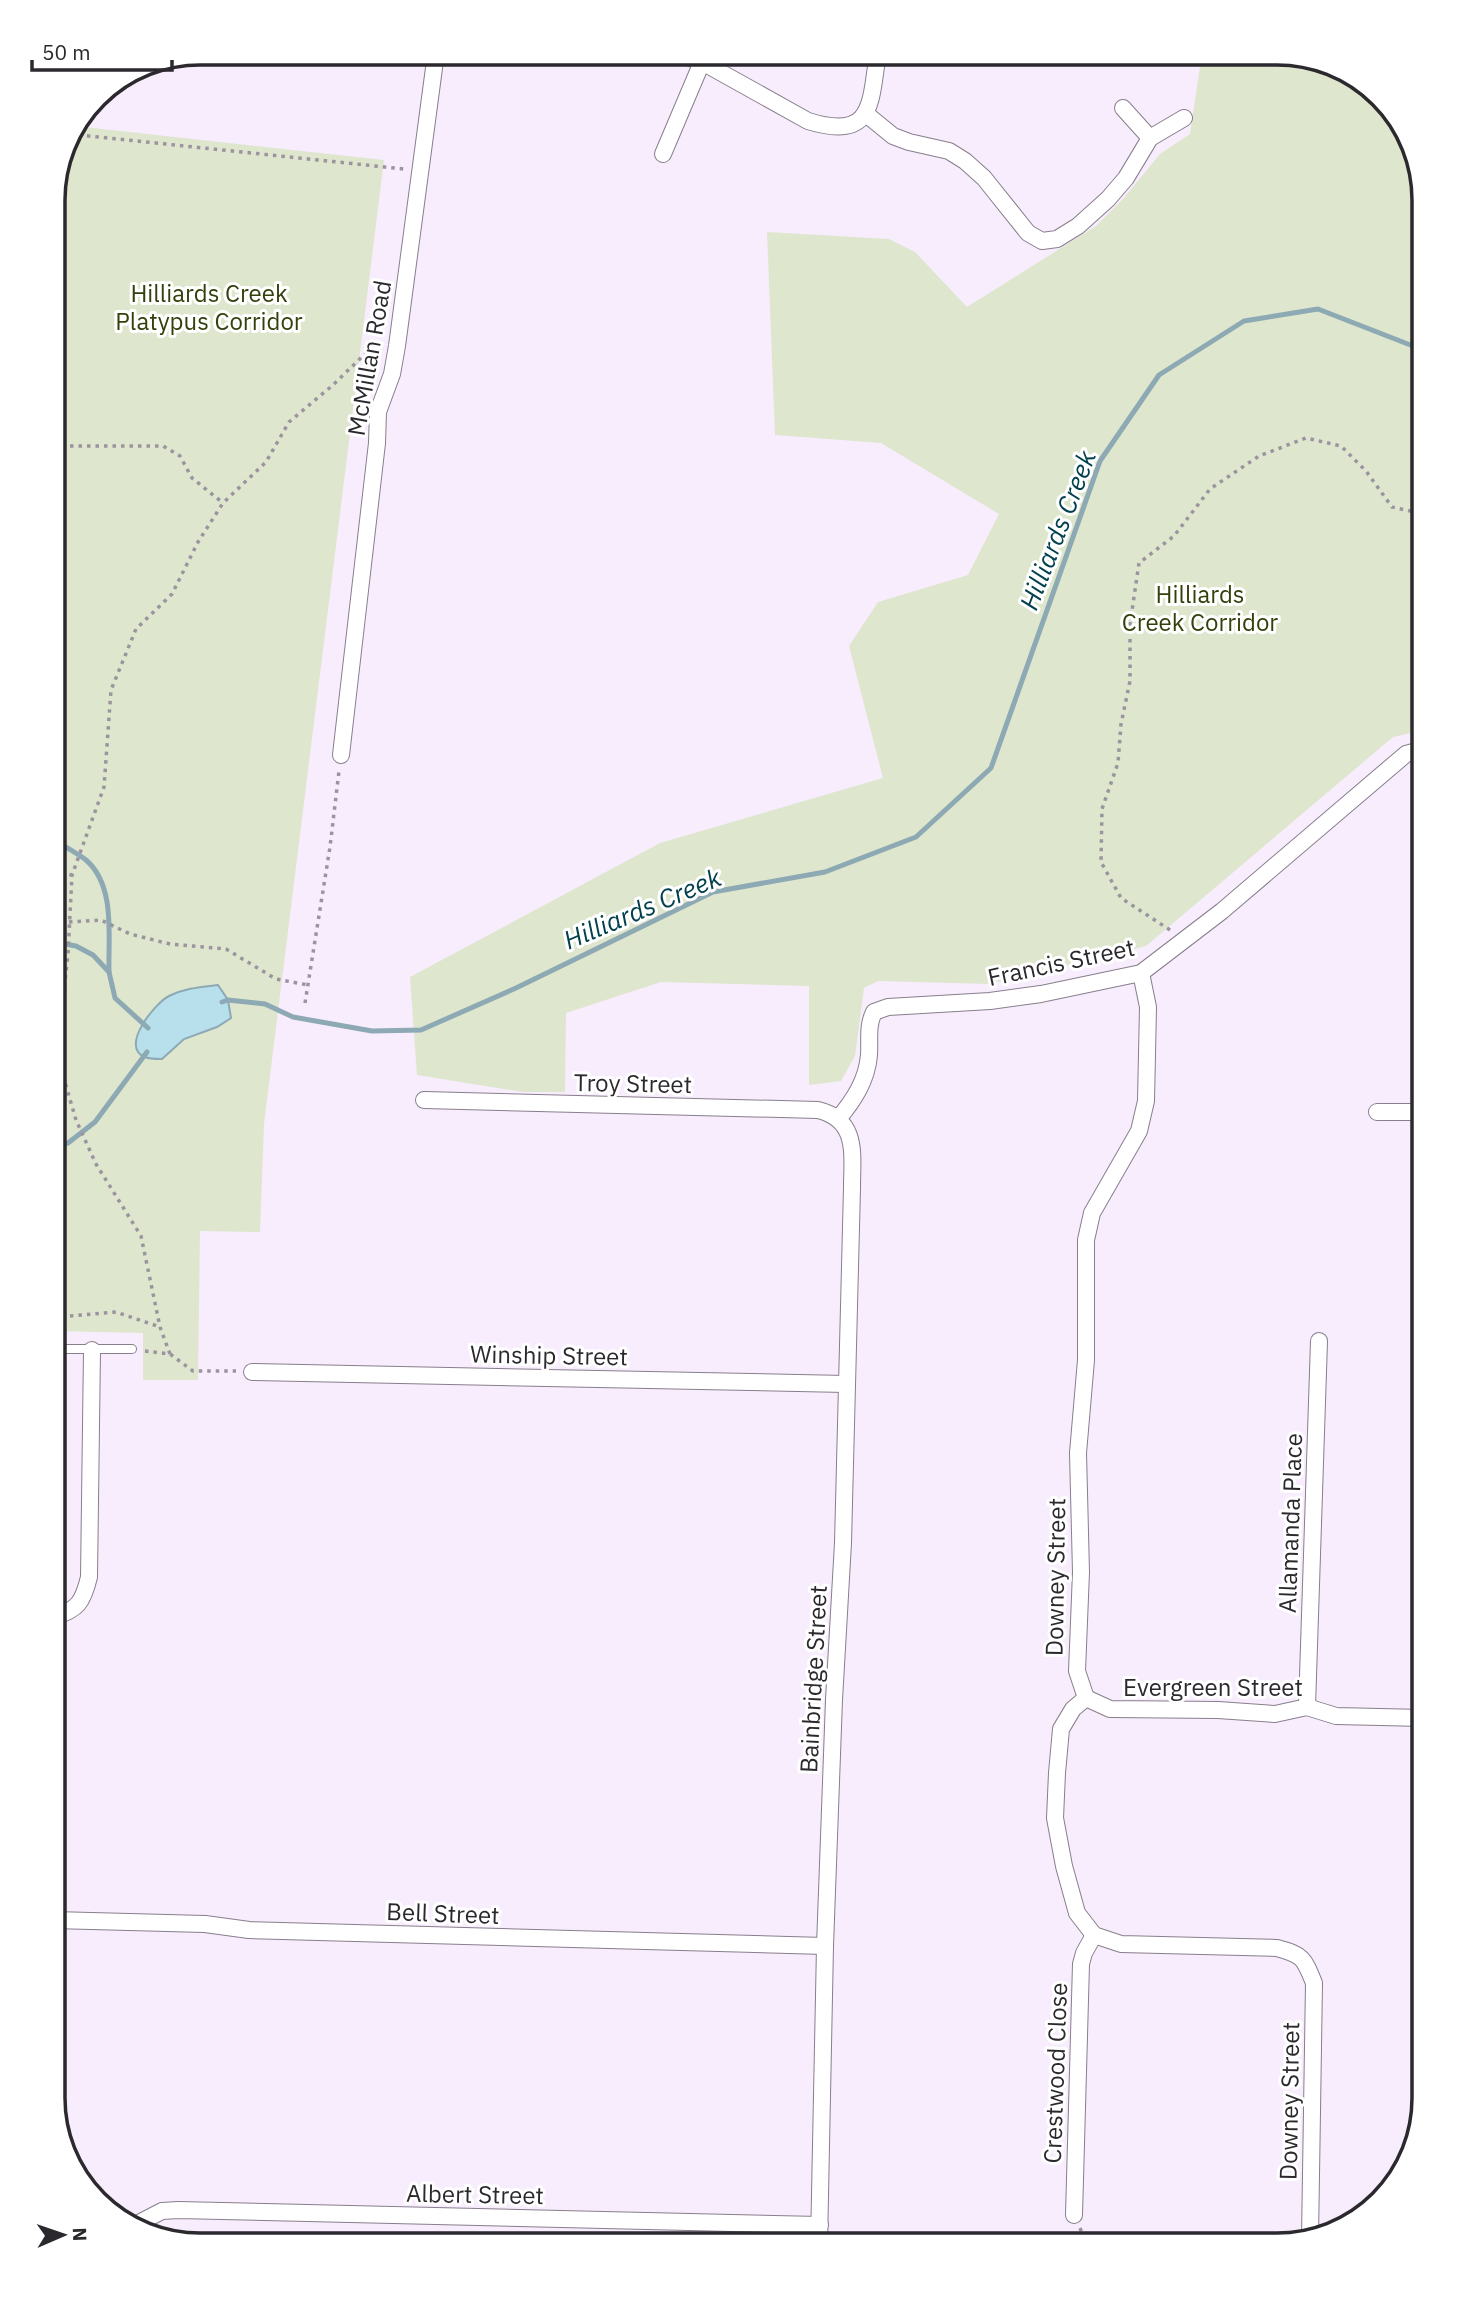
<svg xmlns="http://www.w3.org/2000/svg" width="1477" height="2298" viewBox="0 0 1477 2298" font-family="'IBM Plex Sans',sans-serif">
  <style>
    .green { fill: #dfe6ce }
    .water { fill: #b7e0ec; stroke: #8da9b3; stroke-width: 2 }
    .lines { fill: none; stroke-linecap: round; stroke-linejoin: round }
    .stream { stroke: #8da9b3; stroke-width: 5 }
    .service-casing { stroke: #887e8c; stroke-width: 10 }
    .minor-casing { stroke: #887e8c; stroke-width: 18 }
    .path { stroke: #9b949f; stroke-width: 3.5; stroke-dasharray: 3.5 5; stroke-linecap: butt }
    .service { stroke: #fff; stroke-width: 8 }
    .minor { stroke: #fff; stroke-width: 16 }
    .labels { text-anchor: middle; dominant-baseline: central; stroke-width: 6; stroke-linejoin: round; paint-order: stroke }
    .park-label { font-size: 24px; fill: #34400b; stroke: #fff }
    .street-label { font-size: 24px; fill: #2c292e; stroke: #fff }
    .water-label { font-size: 26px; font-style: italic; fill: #02404e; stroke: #fff }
    .rim { fill: none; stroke: #2c292e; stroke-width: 3.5 }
  </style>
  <rect width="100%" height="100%" fill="#f7edfd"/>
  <g class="green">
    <polygon points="1202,53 1288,53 1359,78 1409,134 1424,200 1424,730 1393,737 1146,946 989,984 878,981 864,988 855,1056 841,1081 809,1085 809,986 661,982 566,1013 565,1092 523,1092 417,1075 410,977 660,843 883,778 849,646 878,602 968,575 999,514 881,443 775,435 767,232 889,239 915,252 967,307 1096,226 1123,199 1160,154 1190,134"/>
    <polygon points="75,126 384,160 264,1124 260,1232 200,1231 198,1380 143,1380 143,1333 53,1331 53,190 64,143"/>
  </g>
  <path class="water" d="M218 985 228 1000 231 1018 217 1027 184 1039 162 1059C157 1059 149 1059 145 1057 119 1047 155 1003 169 996 185 988 201 987 218 985Z"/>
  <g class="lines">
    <g class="stream">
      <path d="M53 839C63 846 76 852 86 860 116 886 108 937 109 972"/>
      <polyline points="53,942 76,946 93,955 109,972 115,998 148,1028"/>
      <polyline points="222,1002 228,1000 265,1004 293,1017 372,1031 421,1030 516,988 713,892 825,872 916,837 991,768 1100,461 1159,375 1244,321 1318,309 1413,346 1424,355"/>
      <polyline points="53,1147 68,1143 95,1122 147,1052"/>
    </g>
    <defs>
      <polyline id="service" points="53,1349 132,1349"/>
      <g id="minor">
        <path d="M676 53 702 62 808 121C875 142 870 101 878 53"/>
        <polyline points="1123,108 1150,138"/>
        <polyline points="866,114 893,136 909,142 949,151 965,161 984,178 1028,233 1042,241 1057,239 1078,226 1108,199 1126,178 1150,138 1184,118"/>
        <polyline points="663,154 702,62"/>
        <polyline points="341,755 377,443 378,412 392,374 397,346 436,53"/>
        <path d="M1141 973 1148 1007 1146 1101 1139 1131 1092 1213 1086 1240V1360L1078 1453 1081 1572 1077 1671 1086 1698 1073 1709 1061 1729 1057 1773 1055 1818 1064 1866 1077 1913 1094 1935 1121 1944 1277 1948C1303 1955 1304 1958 1314 1983L1310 2238"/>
        <path d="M424 1100 818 1110C859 1120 852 1155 852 1188L843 1543 834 1700 825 1946 819 2245"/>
        <polyline points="1377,1112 1424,1112"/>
        <path d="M838 1119C854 1100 867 1080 869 1055 870 1039 867 1026 874 1012L888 1007 990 1001 1041 994 1141 973 1222 911 1406 754 1424 749"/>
        <polyline points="252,1372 846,1384"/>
        <path d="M53 1617C78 1610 83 1602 89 1577L92 1350"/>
        <polyline points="1086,1698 1110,1709 1218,1710 1275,1714 1307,1707 1336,1716 1424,1718"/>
        <polyline points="1307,1707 1319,1341"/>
        <polyline points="53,1920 205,1924 249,1930 825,1946"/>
        <polyline points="1074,2215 1081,1964 1084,1953 1094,1935"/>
        <polyline points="133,2226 162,2211 178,2210 820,2225"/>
      </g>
    </defs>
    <use href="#service" class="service-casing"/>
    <use href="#minor" class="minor-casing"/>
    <g class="path">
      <polyline points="70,134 404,169"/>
      <polyline points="53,446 163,446 180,456 192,478 223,503"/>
      <polyline points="53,870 72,875"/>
      <polyline points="69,922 101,920 130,934 170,944 226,949 276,979 308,985"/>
      <polyline points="1170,930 1121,898 1101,862 1102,809 1118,763 1121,724 1130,681 1130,624 1139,563 1174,536 1210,489 1259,456 1306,438 1341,446 1366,471 1392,507 1424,514"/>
      <polyline points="305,1003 330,847 339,771"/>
      <polyline points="53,1315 69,1316 116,1312 160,1327"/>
      <polyline points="145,1351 170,1354 193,1371 236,1371"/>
      <polyline points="170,1354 160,1327 141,1236 96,1164 76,1120 57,1055 68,954 72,875 104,787 111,690 136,629 172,594 198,542 223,503 266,462 289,422 333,385 370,349 381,348"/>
      <polyline points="1080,2228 1087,2245"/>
    </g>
    <use href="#service" class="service"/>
    <use href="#minor" class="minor"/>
  </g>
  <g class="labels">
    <g class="park-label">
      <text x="209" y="293">Hilliards Creek<tspan x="209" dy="28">Platypus Corridor</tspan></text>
      <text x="1200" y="594">Hilliards<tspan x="1200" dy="28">Creek Corridor</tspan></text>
    </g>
    <g class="street-label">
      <text transform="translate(369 358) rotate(-80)">McMillan Road</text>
      <text transform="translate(1061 962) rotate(-12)">Francis Street</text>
      <text transform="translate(633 1083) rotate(1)">Troy Street</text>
      <text transform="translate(549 1355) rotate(1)">Winship Street</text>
      <text transform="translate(1290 1523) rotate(-88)">Allamanda Place</text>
      <text transform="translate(1055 1577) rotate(-89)">Downey Street</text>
      <text transform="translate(813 1679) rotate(-87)">Bainbridge Street</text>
      <text x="1213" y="1687">Evergreen Street</text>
      <text transform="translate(443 1913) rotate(2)">Bell Street</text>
      <text transform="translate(1055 2073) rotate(-88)">Crestwood Close</text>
      <text transform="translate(1289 2101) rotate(-89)">Downey Street</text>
      <text transform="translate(475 2194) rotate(1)">Albert Street</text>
    </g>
    <g class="water-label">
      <text transform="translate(1057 530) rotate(-69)">Hilliards Creek</text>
      <text transform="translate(642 908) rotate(-23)">Hilliards Creek</text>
    </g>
  </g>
  <path d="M0 0H1477V2298H0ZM200 65H1277A135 135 0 0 1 1412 200V2098A135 135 0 0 1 1277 2233H200A135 135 0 0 1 65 2098V200A135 135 0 0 1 200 65Z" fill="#fff" fill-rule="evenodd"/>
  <path class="rim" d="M200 65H1277A135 135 0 0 1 1412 200V2098A135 135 0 0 1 1277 2233H200A135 135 0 0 1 65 2098V200A135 135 0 0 1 200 65Z"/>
  <g transform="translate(63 2235) rotate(88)" stroke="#ffffff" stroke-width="5" paint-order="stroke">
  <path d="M0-5L12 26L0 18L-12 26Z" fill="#2c292e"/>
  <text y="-10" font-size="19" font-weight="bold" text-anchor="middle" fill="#2c292e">N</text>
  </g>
  <path d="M32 60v10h140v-10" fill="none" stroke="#2c292e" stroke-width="3.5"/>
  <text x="42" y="60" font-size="21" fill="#2c292e" stroke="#ffffff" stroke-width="5" paint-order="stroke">50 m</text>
</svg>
